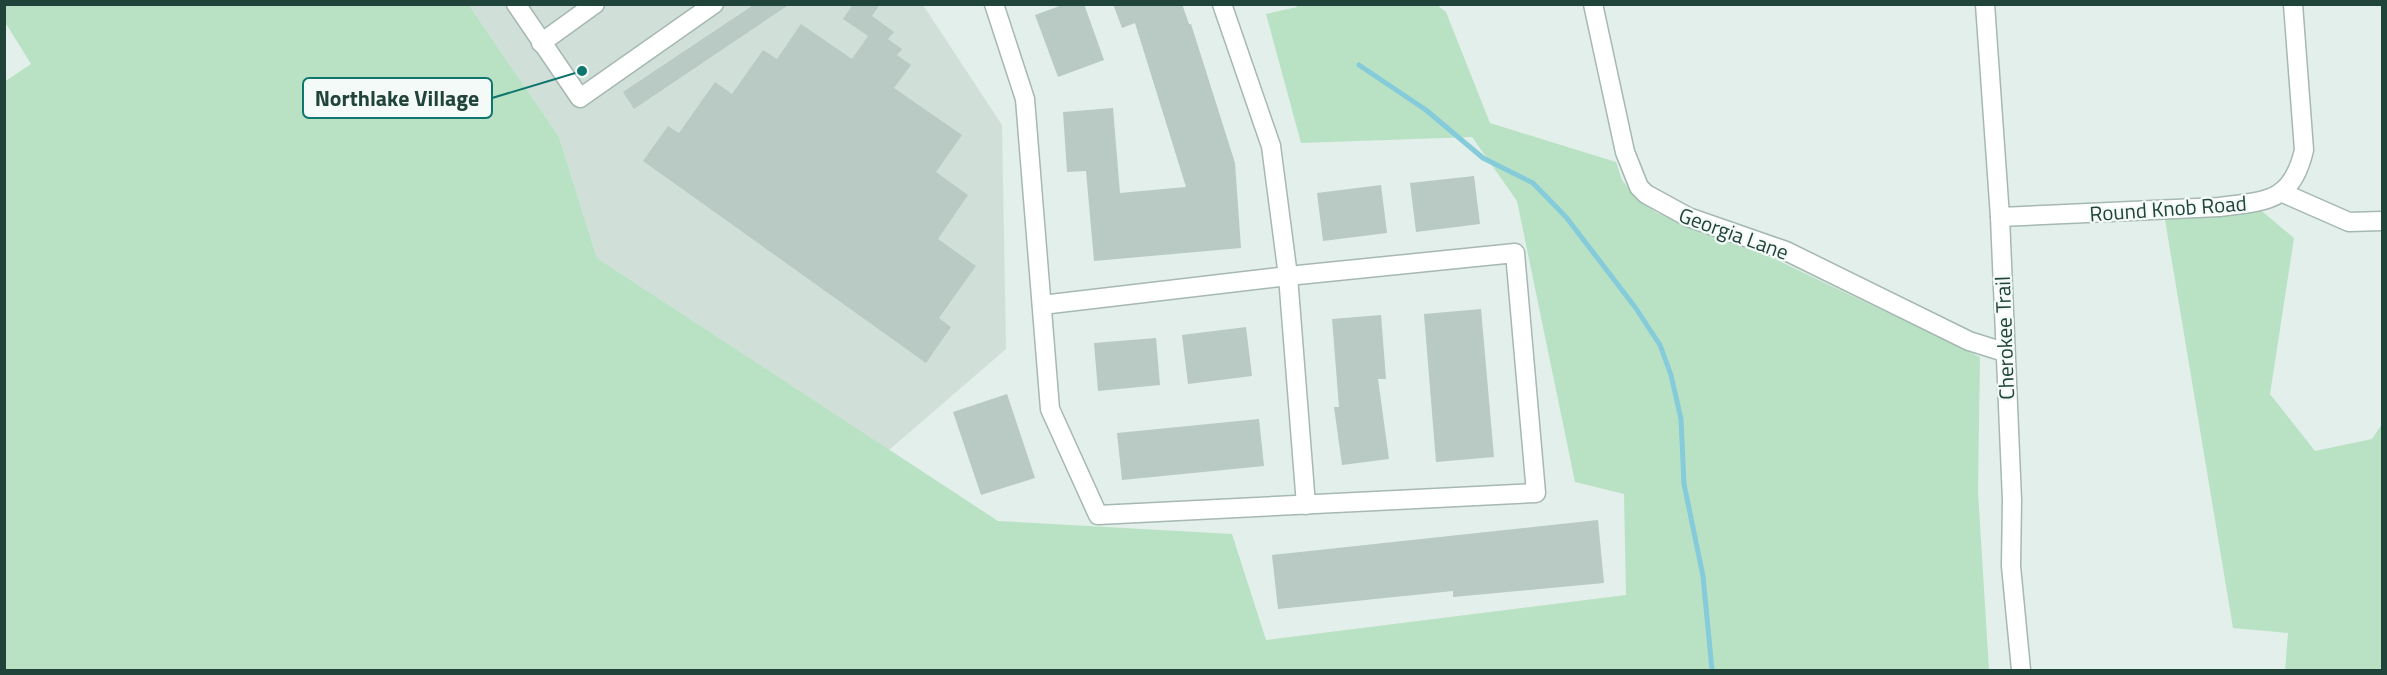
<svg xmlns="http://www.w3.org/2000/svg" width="2387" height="675" viewBox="0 0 2387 675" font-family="'Titillium Web',sans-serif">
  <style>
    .built { fill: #d1dfd9 }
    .green { fill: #b9e2c5 }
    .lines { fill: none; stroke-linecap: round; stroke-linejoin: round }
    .stream { stroke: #85cbda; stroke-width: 5 }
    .building { fill: #b8cac3 }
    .minor-casing { stroke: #a5b8b2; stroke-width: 21 }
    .minor { stroke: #fff; stroke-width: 18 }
    .labels { text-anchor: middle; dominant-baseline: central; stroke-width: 4.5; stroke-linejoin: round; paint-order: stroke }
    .street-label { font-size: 21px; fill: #20433a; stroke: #f4faf7 }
    .leader { fill: none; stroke: #0f766e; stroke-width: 2 }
    .callout-dot { fill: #0f766e; stroke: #f4faf7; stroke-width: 2 }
    .callout { fill: #f4faf7; stroke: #0f766e; stroke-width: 2 }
    .callout-label { font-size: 22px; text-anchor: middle; font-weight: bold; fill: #20433a }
  </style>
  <rect width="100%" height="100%" fill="#e3efea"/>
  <polygon class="built" points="469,5 923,5 1002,125 1006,349 889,450 597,258 559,137"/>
  <g class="green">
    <polygon points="5,4 469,5 559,137 597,258 998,521 1232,534 1266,640 1626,595 1624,494 1575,482 1517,201 1472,137 1301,143 1266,14 1297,7 1297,5 1437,5 1446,12 1490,123 1616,162 1622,180 1637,199 1657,213 1777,260 1980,357 1978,491 1989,670 5,670 4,82 31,64 5,22"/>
    <polygon points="2252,203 2294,238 2270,394 2315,451 2372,439 2382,424 2382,670 2285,670 2288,633 2233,628 2163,208"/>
  </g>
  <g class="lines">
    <polyline class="stream" points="1359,65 1426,110 1483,158 1533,183 1566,217 1635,307 1660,345 1671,375 1681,419 1684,484 1703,576 1712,670"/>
  </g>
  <g class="building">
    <polygon points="755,4 790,4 634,109 623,92"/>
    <polygon points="853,4 880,4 872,16 894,32 888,39 902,49 897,55 911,65 894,88 962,135 936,172 968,195 938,239 976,266 939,318 951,327 926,363 643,161 668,126 679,133 715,82 732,94 763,50 777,59 801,24 852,59 868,36 843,19"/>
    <polygon points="1065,4 1084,4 1104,60 1058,77 1035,15"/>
    <polygon points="1113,4 1182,4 1189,24 1191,24 1235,163 1241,248 1094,261 1086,171 1067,172 1063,112 1113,108 1120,193 1186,187 1135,23 1122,28"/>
    <polygon points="1474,176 1480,224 1416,232 1410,183"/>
    <polygon points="1381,185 1387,233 1323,241 1317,193"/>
    <polygon points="1481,309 1494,457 1436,462 1424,314"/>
    <polygon points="1381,315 1386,379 1378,379 1389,459 1342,465 1334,407 1339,407 1332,319"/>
    <polygon points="1246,327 1252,376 1188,384 1182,335"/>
    <polygon points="1156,338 1160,385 1098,391 1094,343"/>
    <polygon points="1007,394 1035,478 981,495 953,412"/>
    <polygon points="1259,419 1264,466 1122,480 1117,433"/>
    <polygon points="1598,520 1604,583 1453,597 1453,591 1278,609 1272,555"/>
  </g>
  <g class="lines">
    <defs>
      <g id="minor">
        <polyline points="516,4 580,98 714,4"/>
        <polyline points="994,4 1025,99 1050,409 1098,515 1536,493 1515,253 1288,276 1271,146 1222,4"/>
        <polyline points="1593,4 1625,152 1639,187 1646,194 1688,217 1786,251 1969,341 2004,352"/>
        <polyline points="1985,4 2000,217 2012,500 2011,566 2021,670"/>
        <polyline points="541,43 595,4"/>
        <polyline points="2283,193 2349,222 2382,221"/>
        <path d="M2000 217 2219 207C2267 201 2292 202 2304 150L2293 4"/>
        <polyline points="1042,305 1288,276 1306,505"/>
      </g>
    </defs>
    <use href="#minor" class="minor-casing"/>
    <use href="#minor" class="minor"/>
  </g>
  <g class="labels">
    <g class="street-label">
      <text transform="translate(2168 208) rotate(-4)">Round Knob Road</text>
      <text transform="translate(1734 233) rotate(20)">Georgia Lane</text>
      <text transform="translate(2004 338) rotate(-92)">Cherokee Trail</text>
    </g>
  </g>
  <path class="leader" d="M582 71L492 98"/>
  <circle class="callout-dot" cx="582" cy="71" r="6"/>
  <rect class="callout" x="303" y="78" width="189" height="40" rx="6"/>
  <g class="callout-label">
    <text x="397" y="106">Northlake Village</text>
  </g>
  <rect width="2387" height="675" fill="none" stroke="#20433a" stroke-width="12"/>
</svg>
